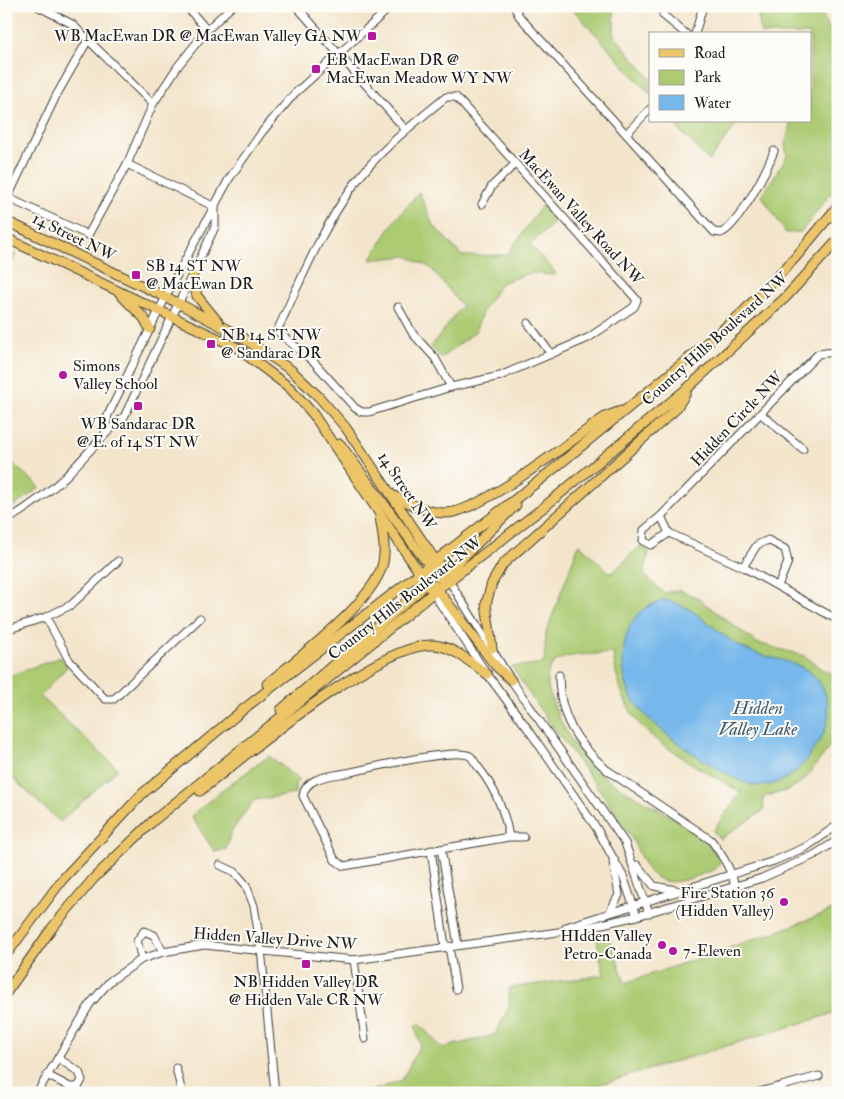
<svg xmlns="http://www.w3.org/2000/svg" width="844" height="1099" viewBox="0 0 844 1099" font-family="'IM FELL Double Pica',serif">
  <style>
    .green { fill: #accb73; stroke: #647448 }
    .water { fill: #76b8eb; stroke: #496a84 }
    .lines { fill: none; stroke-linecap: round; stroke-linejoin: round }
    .minor-casing { stroke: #3c3a36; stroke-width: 9 }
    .major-casing { stroke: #3c3a36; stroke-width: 11 }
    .minor { stroke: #fff; stroke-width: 7 }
    .major { stroke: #ecc569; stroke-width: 9 }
    .poi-dot { fill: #b5179e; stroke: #fdfcf7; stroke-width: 2 }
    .labels { text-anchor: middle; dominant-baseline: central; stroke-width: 4; stroke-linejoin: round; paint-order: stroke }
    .poi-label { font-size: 16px; fill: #1c1c1c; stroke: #fdfcf7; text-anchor: start }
    .street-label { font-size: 16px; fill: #1c1c1c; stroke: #fdfcf7 }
    .water-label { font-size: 18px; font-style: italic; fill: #405a6f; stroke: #fdfcf7 }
  </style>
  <rect width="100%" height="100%" fill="#fdfcf7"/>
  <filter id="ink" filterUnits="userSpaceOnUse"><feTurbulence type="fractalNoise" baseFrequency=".02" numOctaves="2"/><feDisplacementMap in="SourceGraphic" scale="10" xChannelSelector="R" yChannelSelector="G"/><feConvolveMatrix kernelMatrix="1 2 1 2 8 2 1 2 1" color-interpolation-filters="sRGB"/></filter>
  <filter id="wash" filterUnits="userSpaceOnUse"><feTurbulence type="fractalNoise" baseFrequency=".0096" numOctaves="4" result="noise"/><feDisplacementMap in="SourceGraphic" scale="20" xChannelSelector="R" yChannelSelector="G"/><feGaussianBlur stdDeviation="1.12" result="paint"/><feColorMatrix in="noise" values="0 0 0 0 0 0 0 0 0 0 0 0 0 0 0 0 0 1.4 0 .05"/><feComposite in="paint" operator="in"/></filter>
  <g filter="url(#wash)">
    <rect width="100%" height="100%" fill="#f3e5cb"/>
    <g class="green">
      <polygon points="570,6 614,6 614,35 650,78 650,94"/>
      <polygon points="757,6 821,6 822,14 838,45 838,184 801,232 786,233 762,196 787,156 785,145 791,121 810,121 810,34 761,34"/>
      <polygon points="671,121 739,121 709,161"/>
      <polygon points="419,192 433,225 462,256 507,255 543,204 559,218 530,245 555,272 555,275 530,273 501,283 483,310 475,332 441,358 431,347 462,306 431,268 407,256 370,260 395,220"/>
      <polygon points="6,250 16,255 6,273"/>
      <polygon points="6,458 40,487 6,512"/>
      <path d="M579 544 611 574 640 546 649 551 644 575 664 593 679 590 696 597 757 643 805 656 823 670 836 675 838 669V732L829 748 803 781 789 790 763 797 764 810 720 839 713 831 741 792C716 778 652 743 637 721 622 700 616 678 613 653 580 656 534 649 551 697 559 722 576 753 596 771 628 798 704 824 720 862L716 869C699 875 674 888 657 878 643 870 639 850 631 837 595 778 548 726 512 667L544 663 546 633Z"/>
      <polygon points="61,657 67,667 40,696 118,769 60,822 6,772 6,677"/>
      <polygon points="269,756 299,780 295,784 295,794 254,800 231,832 226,849 215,852 191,816 226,787"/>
      <polygon points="838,908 838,1012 572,1093 366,1093 402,1080 420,1045 415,1025 419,1024 442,1048 495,1035 509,1007 509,988 604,975 596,935 608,933 625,983 773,933"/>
      <polygon points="322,1090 362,1093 284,1091"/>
    </g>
    <path class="water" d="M663 600C693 604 711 628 736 644 768 665 816 653 827 700 830 714 828 727 820 740 809 757 798 774 779 782 770 786 758 787 749 784 719 774 646 725 632 698 619 674 620 636 637 615 643 607 654 604 663 600Z"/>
  </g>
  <g filter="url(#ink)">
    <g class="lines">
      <defs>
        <g id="minor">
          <polyline points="37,6 72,24 153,104"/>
          <polyline points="186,6 207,30"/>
          <polyline points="296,6 406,130"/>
          <polyline points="514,6 519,16 626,134 650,109"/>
          <polyline points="663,15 686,34"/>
          <polyline points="695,34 703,6"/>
          <path d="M446 97H456L637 300 634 307 588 338 500 376 451 387 369 412H362L355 408 314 362 277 331C300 282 321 230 353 186 378 151 413 124 446 97Z"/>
          <path d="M626 134 714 232 721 233C739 225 767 170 774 151"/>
          <polyline points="127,164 215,207"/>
          <polyline points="6,197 88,235 127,164 153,104 178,66 207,30 232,6"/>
          <polyline points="8,197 56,96 89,38"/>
          <polyline points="482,204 492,186 514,165"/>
          <polyline points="398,307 413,334 435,358 451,387"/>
          <polyline points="528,323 551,354"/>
          <polyline points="761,414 803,449"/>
          <polyline points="105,433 108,415 171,286 229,179 262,132 294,94 392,6"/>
          <polyline points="661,516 669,533 743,567 838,620"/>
          <path d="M6 521C27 508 47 494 65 477 85 457 102 435 124 417L215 227V207"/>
          <polyline points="669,533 651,545 643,541 644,530 661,516 818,354 834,352 838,354"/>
          <polyline points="743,567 757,545 768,540 785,549 788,562 778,586"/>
          <polyline points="450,582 511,680 625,843 649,913"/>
          <polyline points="433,593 487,674 528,729 597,829 623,876 637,916"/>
          <polyline points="46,617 69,660 105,699 114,699 200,618"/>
          <polyline points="6,630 46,617 71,605 118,561"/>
          <path d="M559 675C559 717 577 743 607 770L711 840C722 855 731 868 735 887"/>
          <path d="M509 837C505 811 495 789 479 768 476 765 473 758 470 756 456 747 366 769 346 773 330 776 305 777 303 796L335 860 344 866 509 837H524"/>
          <polyline points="441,849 458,945"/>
          <polyline points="431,850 445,946"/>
          <polyline points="220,865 235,872 246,885 254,906 261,949 275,1093"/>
          <polyline points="637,865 654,886 676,890"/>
          <polyline points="609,913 619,895 613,862"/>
          <polyline points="566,927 774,861 806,847 838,825"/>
          <polyline points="449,946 456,989"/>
          <polyline points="142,959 137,941 144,931 154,935 163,952"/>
          <polyline points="354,960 365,1039"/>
          <polyline points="176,1068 182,1093"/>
          <polyline points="47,1075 70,1087 78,1087 82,1080 79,1072 58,1058"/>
          <polyline points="37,1093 90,1004 110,981 142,959 163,952 204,945 354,960 580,929 637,916 762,878 814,855 838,840"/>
          <polyline points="756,1093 819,1076"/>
        </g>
        <g id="major">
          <polyline points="6,221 178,303 243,338 291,370 319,397 346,428 450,582"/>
          <polyline points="6,238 236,347 290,388 313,414 433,593"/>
          <polyline points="192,274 197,296 218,322"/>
          <polyline points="121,295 144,318 150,329"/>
          <polyline points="340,444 422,556 439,577 449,581"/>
          <path d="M392 495C410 503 426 513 446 513 480 513 573 439 605 417L621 411"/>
          <polyline points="441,579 516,505"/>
          <polyline points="434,585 495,665 511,680"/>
          <polyline points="492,648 486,604 492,583 503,564 675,410 686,393"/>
          <path d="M267 684C298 658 371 604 382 566 387 550 382 532 380 516"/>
          <polyline points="281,710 420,590 437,562"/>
          <path d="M200 791C245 756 381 641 434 645 454 647 471 663 487 674"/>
          <polyline points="6,955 62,880 142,794 245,708 540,480 689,358 741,314 795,258 838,206"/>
          <polyline points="6,993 52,928 94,878 153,821 433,593 544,507 690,386 786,297 838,240"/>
        </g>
      </defs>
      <use href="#minor" class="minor-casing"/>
      <use href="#major" class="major-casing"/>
      <use href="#minor" class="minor"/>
      <use href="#major" class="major"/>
    </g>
  </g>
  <g class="poi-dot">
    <rect x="367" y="31" width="10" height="10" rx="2.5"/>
    <rect x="311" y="64" width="10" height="10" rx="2.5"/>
    <rect x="131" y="270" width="10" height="10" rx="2.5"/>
    <rect x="206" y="339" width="10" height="10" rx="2.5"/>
    <circle cx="63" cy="375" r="5"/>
    <rect x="133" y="401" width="10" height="10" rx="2.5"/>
    <circle cx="784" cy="902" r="5"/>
    <circle cx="662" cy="945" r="5"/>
    <circle cx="673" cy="951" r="5"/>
    <rect x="301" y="959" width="10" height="10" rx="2.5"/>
  </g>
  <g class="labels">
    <g class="poi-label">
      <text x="362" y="36" text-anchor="end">WB MacEwan DR @ MacEwan Valley GA NW</text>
      <text x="326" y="60">EB MacEwan DR @<tspan x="326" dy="18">MacEwan Meadow WY NW</tspan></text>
      <text x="146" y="266">SB 14 ST NW<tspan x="146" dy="18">@ MacEwan DR</tspan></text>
      <text x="221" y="335">NB 14 ST NW<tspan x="221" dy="18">@ Sandarac DR</tspan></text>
      <text x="73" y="366">Simons<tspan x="73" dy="18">Valley School</tspan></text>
      <text x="138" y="424" text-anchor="middle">WB Sandarac DR<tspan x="138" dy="18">@ E. of 14 ST NW</tspan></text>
      <text x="774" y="893" text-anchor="end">Fire Station 36<tspan x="774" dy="18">(Hidden Valley)</tspan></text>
      <text x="652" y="936" text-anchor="end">HIdden Valley<tspan x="652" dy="18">Petro-Canada</tspan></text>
      <text x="683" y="951">7-Eleven</text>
      <text x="306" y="982" text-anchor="middle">NB Hidden Valley DR<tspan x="306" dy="18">@ Hidden Vale CR NW</tspan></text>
    </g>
    <g class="street-label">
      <text transform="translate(581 217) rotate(48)">MacEwan Valley Road NW</text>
      <text transform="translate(74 237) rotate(26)">14 Street NW</text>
      <text transform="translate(715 339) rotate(-42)">Country Hills Boulevard NW</text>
      <text transform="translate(737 419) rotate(-46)">Hidden Circle NW</text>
      <text transform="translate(407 491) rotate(56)">14 Street NW</text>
      <text transform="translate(405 598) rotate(-38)">Country Hills Boulevard NW</text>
      <text transform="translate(275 939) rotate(4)">Hidden Valley Drive NW</text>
    </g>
    <g class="water-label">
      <text x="758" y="708">Hidden<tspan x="758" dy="21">Valley Lake</tspan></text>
    </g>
  </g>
  <rect width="844" height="1099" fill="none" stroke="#fdfcf7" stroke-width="25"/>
  <rect x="649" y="32" width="162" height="90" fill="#fdfcf7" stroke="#a3a29f"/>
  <rect x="659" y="49" width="25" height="8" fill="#ecc569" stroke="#a3a29f"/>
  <text x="694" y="58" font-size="15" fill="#1c1c1c">Road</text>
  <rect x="659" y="70" width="25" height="15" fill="#accb73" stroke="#a3a29f"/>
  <text x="694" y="82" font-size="15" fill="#1c1c1c">Park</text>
  <rect x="659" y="95" width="25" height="15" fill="#76b8eb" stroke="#a3a29f"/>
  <text x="694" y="108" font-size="15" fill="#1c1c1c">Water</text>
</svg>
